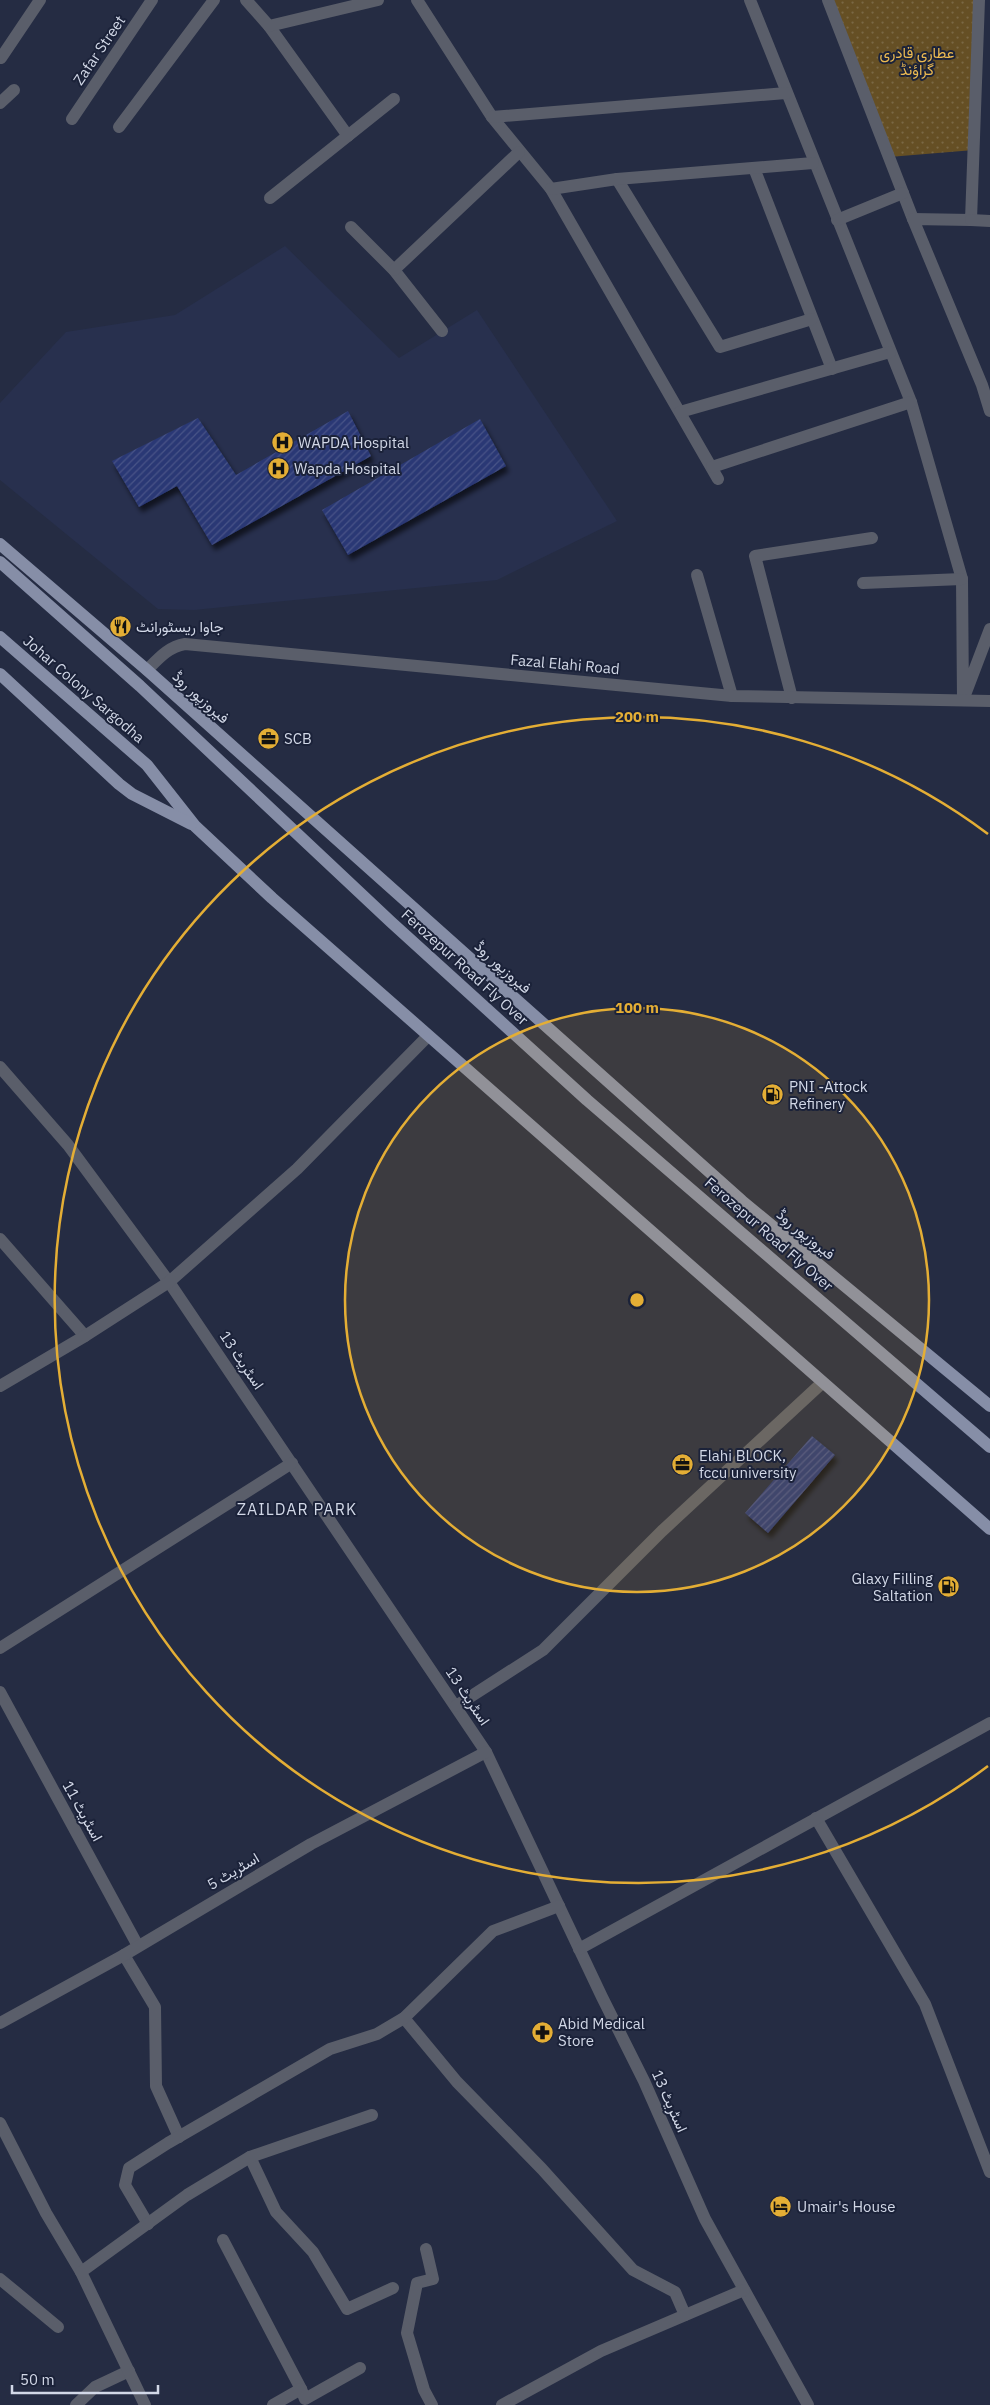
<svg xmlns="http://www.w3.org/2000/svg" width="990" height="2405" viewBox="0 0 990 2405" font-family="'IBM Plex Sans',Vazirmatn,sans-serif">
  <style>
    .built { fill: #28304e }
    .park { fill: url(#park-dots) }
    .building { fill: url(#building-hatch); filter: url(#shadow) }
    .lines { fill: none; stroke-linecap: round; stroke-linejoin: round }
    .minor { stroke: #5a5e6a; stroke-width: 12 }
    .tertiary { stroke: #5a5e6a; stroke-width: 12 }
    .primary { stroke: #868ea7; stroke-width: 12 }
    .ring { fill: none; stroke: #e4ae35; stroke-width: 2.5 }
    .labels { text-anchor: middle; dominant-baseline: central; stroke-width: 4; stroke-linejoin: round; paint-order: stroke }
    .street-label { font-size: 15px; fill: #d2d8e7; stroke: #1b2239 }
    .park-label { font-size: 15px; fill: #ecba51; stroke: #1b2239 }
    .poi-label { font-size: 15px; fill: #d2d8e7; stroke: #1b2239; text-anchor: start }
    .neighbourhood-label { font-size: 16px; letter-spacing: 1px; fill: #d2d8e7; stroke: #1b2239 }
    .centre { fill: #e4ae35; stroke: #1b2239; stroke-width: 2.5 }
    .ring-label { font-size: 15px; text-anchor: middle; font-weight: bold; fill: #e4ae35; stroke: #1b2239; stroke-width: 4; stroke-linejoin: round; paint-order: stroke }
  </style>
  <defs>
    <pattern id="park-dots" width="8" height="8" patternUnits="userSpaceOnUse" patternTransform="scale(1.25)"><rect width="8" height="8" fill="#654f24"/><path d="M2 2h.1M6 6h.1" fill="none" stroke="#7a6844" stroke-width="1.8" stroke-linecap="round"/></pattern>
    <pattern id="building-hatch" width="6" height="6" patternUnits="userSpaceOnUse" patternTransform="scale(1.25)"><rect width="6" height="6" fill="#2a3874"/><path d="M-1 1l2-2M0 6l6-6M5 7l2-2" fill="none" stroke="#485488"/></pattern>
    <filter id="shadow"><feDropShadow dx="3" dy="5.5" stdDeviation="2.5" flood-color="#0009"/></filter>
  </defs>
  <rect width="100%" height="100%" fill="#252c43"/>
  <polygon class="built" points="285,246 399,358 477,310 617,521 497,580 194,610 158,609 0,480 0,403 66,332 175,315"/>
  <polygon class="park" points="828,0 979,0 974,150 889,157"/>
  <g class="building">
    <polygon points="348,411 371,456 212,545 177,486 139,507 112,461 198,418 236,475"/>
    <polygon points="480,419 506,466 348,555 322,510"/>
    <polygon points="812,1436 835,1455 768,1533 745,1513"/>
  </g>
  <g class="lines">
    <g class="minor">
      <polyline points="417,0 492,117 551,189 718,479"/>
      <polyline points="750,0 911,402 962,579 963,700 990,629"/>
      <polyline points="828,0 913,219"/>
      <polyline points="979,0 971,220 913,219 982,385 990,411"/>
      <polyline points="269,26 348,136"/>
      <polyline points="1,58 40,0"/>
      <polyline points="0,103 14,90"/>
      <polyline points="492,117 786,93"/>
      <polyline points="72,119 152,0"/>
      <polyline points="119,127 214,0"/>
      <polyline points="754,168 832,369"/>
      <polyline points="617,179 720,347 812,319"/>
      <polyline points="551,189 617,179 813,163"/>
      <polyline points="270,198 394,99"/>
      <polyline points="837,220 903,193"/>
      <polyline points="971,220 990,221"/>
      <polyline points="351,227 394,270 442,331"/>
      <polyline points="394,270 519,152"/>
      <polyline points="680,412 890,352"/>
      <polyline points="712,467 911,402"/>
      <polyline points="697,575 732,696"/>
      <polyline points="863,583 962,579"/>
      <polyline points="792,698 755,556 872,538"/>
      <polyline points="0,1067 68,1145 169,1282 486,1752 602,1997 644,2081 705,2219 808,2405"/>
      <polyline points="0,1239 85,1336"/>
      <polyline points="0,1386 85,1336 169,1282 297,1169 428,1036"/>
      <polyline points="0,1648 292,1463"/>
      <polyline points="0,1692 138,1946"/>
      <polyline points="456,1706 543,1650 662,1531 822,1383"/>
      <polyline points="816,1818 925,2004 990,2172"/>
      <polyline points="579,1949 990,1723"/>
      <polyline points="124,1955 155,2007 156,2086 179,2137"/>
      <polyline points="404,2018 457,2082 542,2169 633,2270 675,2292 685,2315"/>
      <polyline points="0,2023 124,1955 311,1844 486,1752"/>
      <polyline points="0,2123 46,2213 81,2272"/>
      <polyline points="250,2157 276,2212 313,2252 347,2309 393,2288"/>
      <polyline points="148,2224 125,2185 129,2168 168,2143 330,2049 377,2034 404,2018 493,1931 559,1906"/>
      <polyline points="223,2240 301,2389"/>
      <polyline points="426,2249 433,2279 417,2283 407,2333 424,2390 432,2405"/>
      <polyline points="0,2279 58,2327"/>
      <polyline points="76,2405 95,2387 129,2371"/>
      <polyline points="145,2405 81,2272 187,2195 250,2157 372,2115"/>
      <polyline points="273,2405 301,2389 305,2399 360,2368"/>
      <polyline points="502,2405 601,2351 744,2290"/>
    </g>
    <g class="tertiary">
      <polyline points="246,0 269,26 378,0"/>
      <path d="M147 670C159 658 168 647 185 644L732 696 990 701"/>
    </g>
    <g class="primary">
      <polyline points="0,544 147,670 742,1201 990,1406"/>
      <polyline points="0,562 140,686 391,922 587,1100 990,1447"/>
      <polyline points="0,637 147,765 195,826 272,898 990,1529"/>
      <polyline points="0,674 119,784 132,794 191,824"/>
    </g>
  </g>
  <circle cx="637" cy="1300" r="292" fill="#e4ae35" fill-opacity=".12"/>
  <g class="ring">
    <circle cx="637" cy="1300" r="292"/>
    <path d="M988 1766A583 583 0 1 1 988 834"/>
  </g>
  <defs>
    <symbol id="hospital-disc" viewBox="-11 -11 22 22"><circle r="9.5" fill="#e4ae35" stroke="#1b2239"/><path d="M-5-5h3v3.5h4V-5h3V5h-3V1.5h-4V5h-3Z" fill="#111"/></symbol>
    <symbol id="restaurant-disc" viewBox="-11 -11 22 22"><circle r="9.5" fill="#e4ae35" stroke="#1b2239"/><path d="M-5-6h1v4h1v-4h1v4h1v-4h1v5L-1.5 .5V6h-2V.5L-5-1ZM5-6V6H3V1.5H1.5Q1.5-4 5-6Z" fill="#111"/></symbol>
    <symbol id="office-disc" viewBox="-11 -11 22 22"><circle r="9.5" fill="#e4ae35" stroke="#1b2239"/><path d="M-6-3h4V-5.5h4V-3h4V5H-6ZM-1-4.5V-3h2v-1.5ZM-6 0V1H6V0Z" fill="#111"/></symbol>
    <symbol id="fuel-disc" viewBox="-11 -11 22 22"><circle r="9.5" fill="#e4ae35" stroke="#1b2239"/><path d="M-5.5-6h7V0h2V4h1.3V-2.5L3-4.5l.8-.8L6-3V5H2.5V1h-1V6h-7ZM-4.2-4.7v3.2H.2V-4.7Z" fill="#111"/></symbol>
    <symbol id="pharmacy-disc" viewBox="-11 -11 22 22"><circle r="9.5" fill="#e4ae35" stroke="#1b2239"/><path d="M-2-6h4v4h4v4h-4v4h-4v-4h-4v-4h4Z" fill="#111"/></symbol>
    <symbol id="hotel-disc" viewBox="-11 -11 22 22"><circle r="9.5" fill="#e4ae35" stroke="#1b2239"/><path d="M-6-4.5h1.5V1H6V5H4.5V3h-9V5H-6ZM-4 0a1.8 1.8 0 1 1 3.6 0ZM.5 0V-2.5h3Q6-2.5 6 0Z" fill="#111"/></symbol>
  </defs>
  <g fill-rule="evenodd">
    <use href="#hospital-disc" x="270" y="430" width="25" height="25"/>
    <use href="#hospital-disc" x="266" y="456" width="25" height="25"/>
    <use href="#restaurant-disc" x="108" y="614" width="25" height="25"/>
    <use href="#office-disc" x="256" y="726" width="25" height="25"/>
    <use href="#fuel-disc" x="760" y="1082" width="25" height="25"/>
    <use href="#office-disc" x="670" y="1452" width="25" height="25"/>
    <use href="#fuel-disc" x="936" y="1574" width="25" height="25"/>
    <use href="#pharmacy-disc" x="530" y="2020" width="25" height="25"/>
    <use href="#hotel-disc" x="768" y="2194" width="25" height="25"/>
  </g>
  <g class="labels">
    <g class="street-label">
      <text transform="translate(99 50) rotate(-56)">Zafar Street</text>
      <text transform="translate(565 664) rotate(5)">Fazal Elahi Road</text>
      <text transform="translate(84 689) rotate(41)">Johar Colony Sargodha</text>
      <text transform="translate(201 697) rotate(42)">فیروزپور روڈ</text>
      <text transform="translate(465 967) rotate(42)">Ferozepur Road Fly Over</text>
      <text transform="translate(503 967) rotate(42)">فیروزپور روڈ</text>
      <text transform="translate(769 1234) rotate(41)">Ferozepur Road Fly Over</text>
      <text transform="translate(806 1234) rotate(39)">فیروزپور روڈ</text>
      <text transform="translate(242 1360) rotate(56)">اسٹریٹ 13</text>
      <text transform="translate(468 1696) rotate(56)">اسٹریٹ 13</text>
      <text transform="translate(83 1811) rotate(61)">اسٹریٹ 11</text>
      <text transform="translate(233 1871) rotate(-31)">اسٹریٹ 5</text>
      <text transform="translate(670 2101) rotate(66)">اسٹریٹ 13</text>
    </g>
    <g class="park-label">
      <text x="917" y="52">عطاری قادری<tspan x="917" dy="17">گراؤنڈ</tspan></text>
    </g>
    <g class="poi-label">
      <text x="298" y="442">WAPDA Hospital</text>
      <text x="294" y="468">Wapda Hospital</text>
      <text x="136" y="626">جاوا ریسٹورانٹ</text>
      <text x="284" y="738">SCB</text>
      <text x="789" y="1086">PNI -Attock<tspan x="789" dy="17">Refinery</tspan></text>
      <text x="699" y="1455">Elahi BLOCK,<tspan x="699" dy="17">fccu university</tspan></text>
      <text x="933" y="1578" text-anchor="end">Glaxy Filling<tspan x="933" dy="17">Saltation</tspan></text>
      <text x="558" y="2023">Abid Medical<tspan x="558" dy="17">Store</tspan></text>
      <text x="797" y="2206">Umair's House</text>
    </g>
    <g class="neighbourhood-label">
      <text x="297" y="1509">ZAILDAR PARK</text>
    </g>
  </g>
  <circle cx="637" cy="1300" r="8" class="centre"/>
  <g class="ring-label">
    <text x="637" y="722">200 m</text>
    <text x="637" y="1013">100 m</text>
  </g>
  <path d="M12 2385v8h146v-8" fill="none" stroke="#d2d8e7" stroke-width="2.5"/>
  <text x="20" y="2385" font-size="15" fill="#d2d8e7" stroke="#1b2239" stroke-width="4" paint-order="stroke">50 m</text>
</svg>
